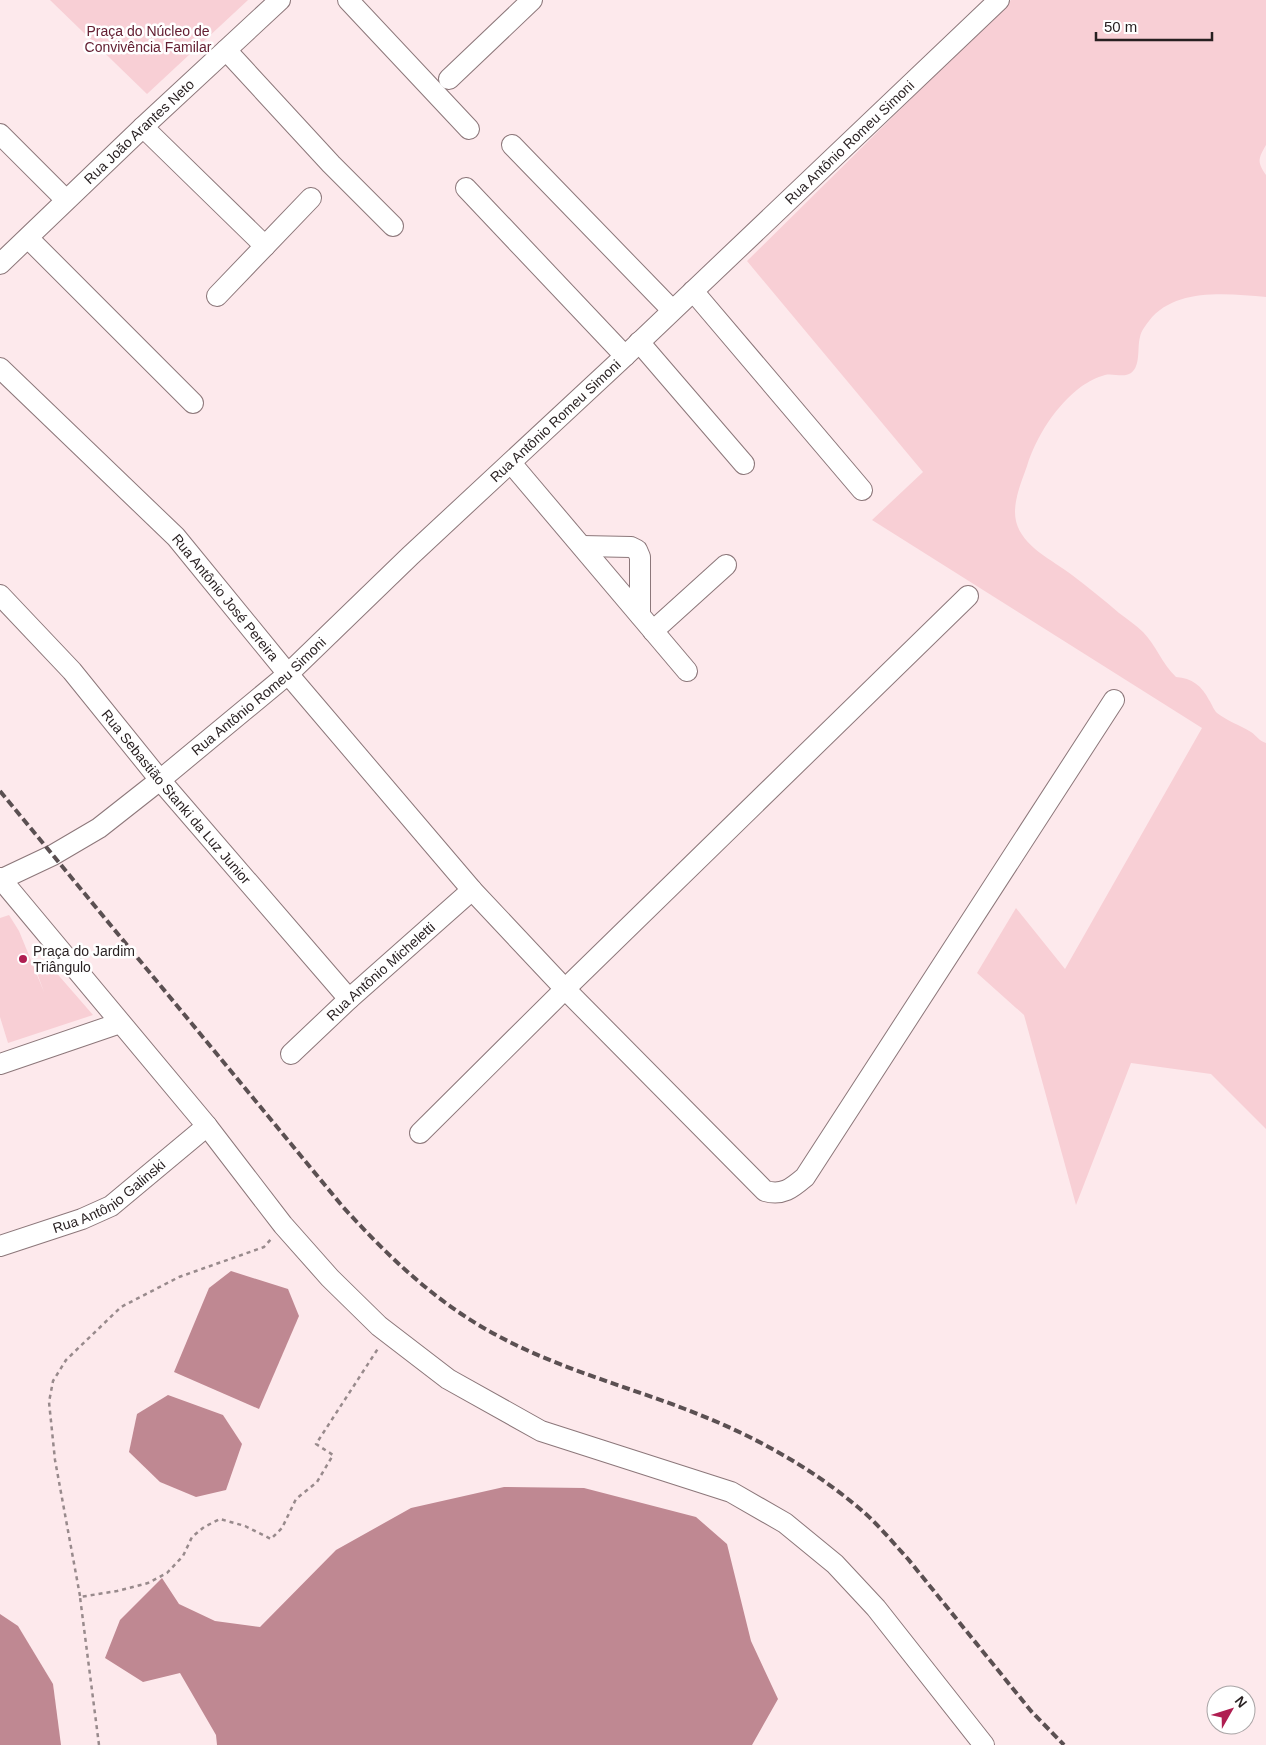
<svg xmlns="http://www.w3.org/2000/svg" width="1266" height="1745" viewBox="0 0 1266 1745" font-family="Helvetica,sans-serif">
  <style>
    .green { fill: #f8cfd5 }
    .water { fill: #bf8892 }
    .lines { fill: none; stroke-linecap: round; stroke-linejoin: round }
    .minor-casing { stroke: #8c777a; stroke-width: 22 }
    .path { stroke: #988a8c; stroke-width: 2.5; stroke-dasharray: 4 4; stroke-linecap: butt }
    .minor { stroke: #fff; stroke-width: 20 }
    .rail { stroke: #5b5052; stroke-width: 4; stroke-dasharray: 8 4; stroke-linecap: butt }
    .poi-dot { fill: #af1e51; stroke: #fff; stroke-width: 2 }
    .labels { text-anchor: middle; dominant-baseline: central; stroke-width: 5; stroke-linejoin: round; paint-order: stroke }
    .park-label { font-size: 14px; fill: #642033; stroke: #fff }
    .street-label { font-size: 14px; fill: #271f20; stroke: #fff }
    .poi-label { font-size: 14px; fill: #271f20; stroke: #fff; text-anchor: start }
  </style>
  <rect width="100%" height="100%" fill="#fde9ec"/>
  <g class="green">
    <polygon points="50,0 248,0 147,94"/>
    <path d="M1011 0H1266V145C1258 159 1257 162 1266 175V297C1229 294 1175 287 1149 321 1146 325 1141 331 1140 337 1137 347 1141 366 1131 373 1124 378 1113 373 1105 375 1097 377 1088 382 1082 386 1056 405 1036 437 1027 466 1021 483 1012 504 1016 521 1022 547 1053 560 1072 575 1088 587 1104 600 1119 613 1127 619 1136 625 1143 632 1156 645 1162 664 1176 677 1192 678 1202 686 1209 700 1212 704 1213 709 1217 713 1227 721 1240 725 1251 732 1257 736 1259 741 1266 743V1129L1211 1074 1131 1063 1076 1205 1024 1015 977 973 1016 908 1065 969 1202 728 872 520 923 472 747 261Z"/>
    <polygon points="9,915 19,931 44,992 36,970 47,962 93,1015 8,1043 0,1017 0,918"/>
  </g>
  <g class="water">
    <polygon points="231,1271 288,1289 299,1316 259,1409 174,1372 209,1288"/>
    <polygon points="168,1395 223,1415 242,1444 226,1490 196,1497 160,1482 129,1452 137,1414"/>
    <polygon points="504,1487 584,1488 696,1517 727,1544 751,1641 778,1699 752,1745 217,1745 216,1735 180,1673 143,1682 105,1658 120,1620 162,1578 179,1604 215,1621 260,1627 336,1550 411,1508"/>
    <polygon points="0,1614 18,1626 53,1684 61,1745 0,1745"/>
  </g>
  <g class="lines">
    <defs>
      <g id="minor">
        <polyline points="348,0 469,129"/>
        <polyline points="226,50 331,164 393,226"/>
        <polyline points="449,79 532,0"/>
        <polyline points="143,127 265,246"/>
        <polyline points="0,134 66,200"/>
        <polyline points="512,145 672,310"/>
        <polyline points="466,188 625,356"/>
        <polyline points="28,238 193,403"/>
        <path id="s1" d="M0 264 143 127 280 0"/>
        <polyline points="693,291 862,490"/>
        <polyline points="217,296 311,198"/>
        <polyline points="639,342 744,464"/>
        <path id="s2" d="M0 368 176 537 288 674 472 890 565 989 765 1191C783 1196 792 1188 805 1177L1114 700"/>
        <polyline points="511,463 687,671"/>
        <polyline points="582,546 631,547 637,550 640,557 640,615"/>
        <path id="s3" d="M0 595 72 671 160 780 349 999"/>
        <polyline points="653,631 726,565"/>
        <polyline points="0,878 207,1126 283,1225 330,1278 379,1326 448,1379 541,1431 731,1492 785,1523 835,1564 876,1608 984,1745"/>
        <path id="s4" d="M0 880 53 855 99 828 160 780 288 674 410 556 625 356 999 0"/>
        <path id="s5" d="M291 1054 349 999 472 890"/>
        <polyline points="0,1064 120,1023"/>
        <polyline points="420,1133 565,989 968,596"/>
        <path id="s6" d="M0 1246 82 1219 111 1206 207 1126"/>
      </g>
    </defs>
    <use href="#minor" class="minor-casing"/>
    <g class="path">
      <polyline points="80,1596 55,1460 49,1402 53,1381 66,1360 121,1307 179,1277 264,1247 272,1238"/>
      <polyline points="99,1745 80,1597 117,1591 148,1583 167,1573 183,1556 192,1537 204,1527 220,1519 245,1526 271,1539 282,1528 296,1499 317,1482 333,1455 316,1444 379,1347"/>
    </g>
    <use href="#minor" class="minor"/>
    <path class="rail" d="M0 791 343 1207C387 1255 432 1299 489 1331 551 1366 619 1384 685 1409 751 1434 814 1468 867 1515 882 1529 895 1545 908 1559L1031 1711 1064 1745"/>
  </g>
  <circle class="poi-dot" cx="23" cy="959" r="5"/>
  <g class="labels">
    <g class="park-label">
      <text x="148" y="31">Praça do Núcleo de<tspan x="148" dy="16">Convivência Familar</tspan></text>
    </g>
    <g class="street-label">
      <text stroke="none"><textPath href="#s1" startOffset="192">Rua João Arantes Neto</textPath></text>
      <text stroke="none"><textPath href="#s4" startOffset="1129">Rua Antônio Romeu Simoni</textPath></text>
      <text stroke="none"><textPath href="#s4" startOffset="724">Rua Antônio Romeu Simoni</textPath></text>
      <text stroke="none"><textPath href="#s2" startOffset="322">Rua Antônio José Pereira</textPath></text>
      <text stroke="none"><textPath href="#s4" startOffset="319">Rua Antônio Romeu Simoni</textPath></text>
      <text stroke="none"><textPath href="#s3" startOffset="268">Rua Sebastião Stanki da Luz Junior</textPath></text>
      <text stroke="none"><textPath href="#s5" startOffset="122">Rua Antônio Micheletti</textPath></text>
      <text stroke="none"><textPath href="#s6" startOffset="121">Rua Antônio Galinski</textPath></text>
    </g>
    <g class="poi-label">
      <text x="33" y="951">Praça do Jardim<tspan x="33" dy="16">Triângulo</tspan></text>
    </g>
  </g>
  <g transform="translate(1231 1710) rotate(51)"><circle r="24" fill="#ffffff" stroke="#a9a5a6"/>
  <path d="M0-4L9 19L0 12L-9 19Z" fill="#af1e51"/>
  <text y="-8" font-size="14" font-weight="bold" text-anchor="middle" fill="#271f20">N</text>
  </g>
  <path d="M1096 32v8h116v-8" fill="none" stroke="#271f20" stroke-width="2.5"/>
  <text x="1104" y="32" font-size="15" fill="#271f20" stroke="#ffffff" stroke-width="4" paint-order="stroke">50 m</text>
</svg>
